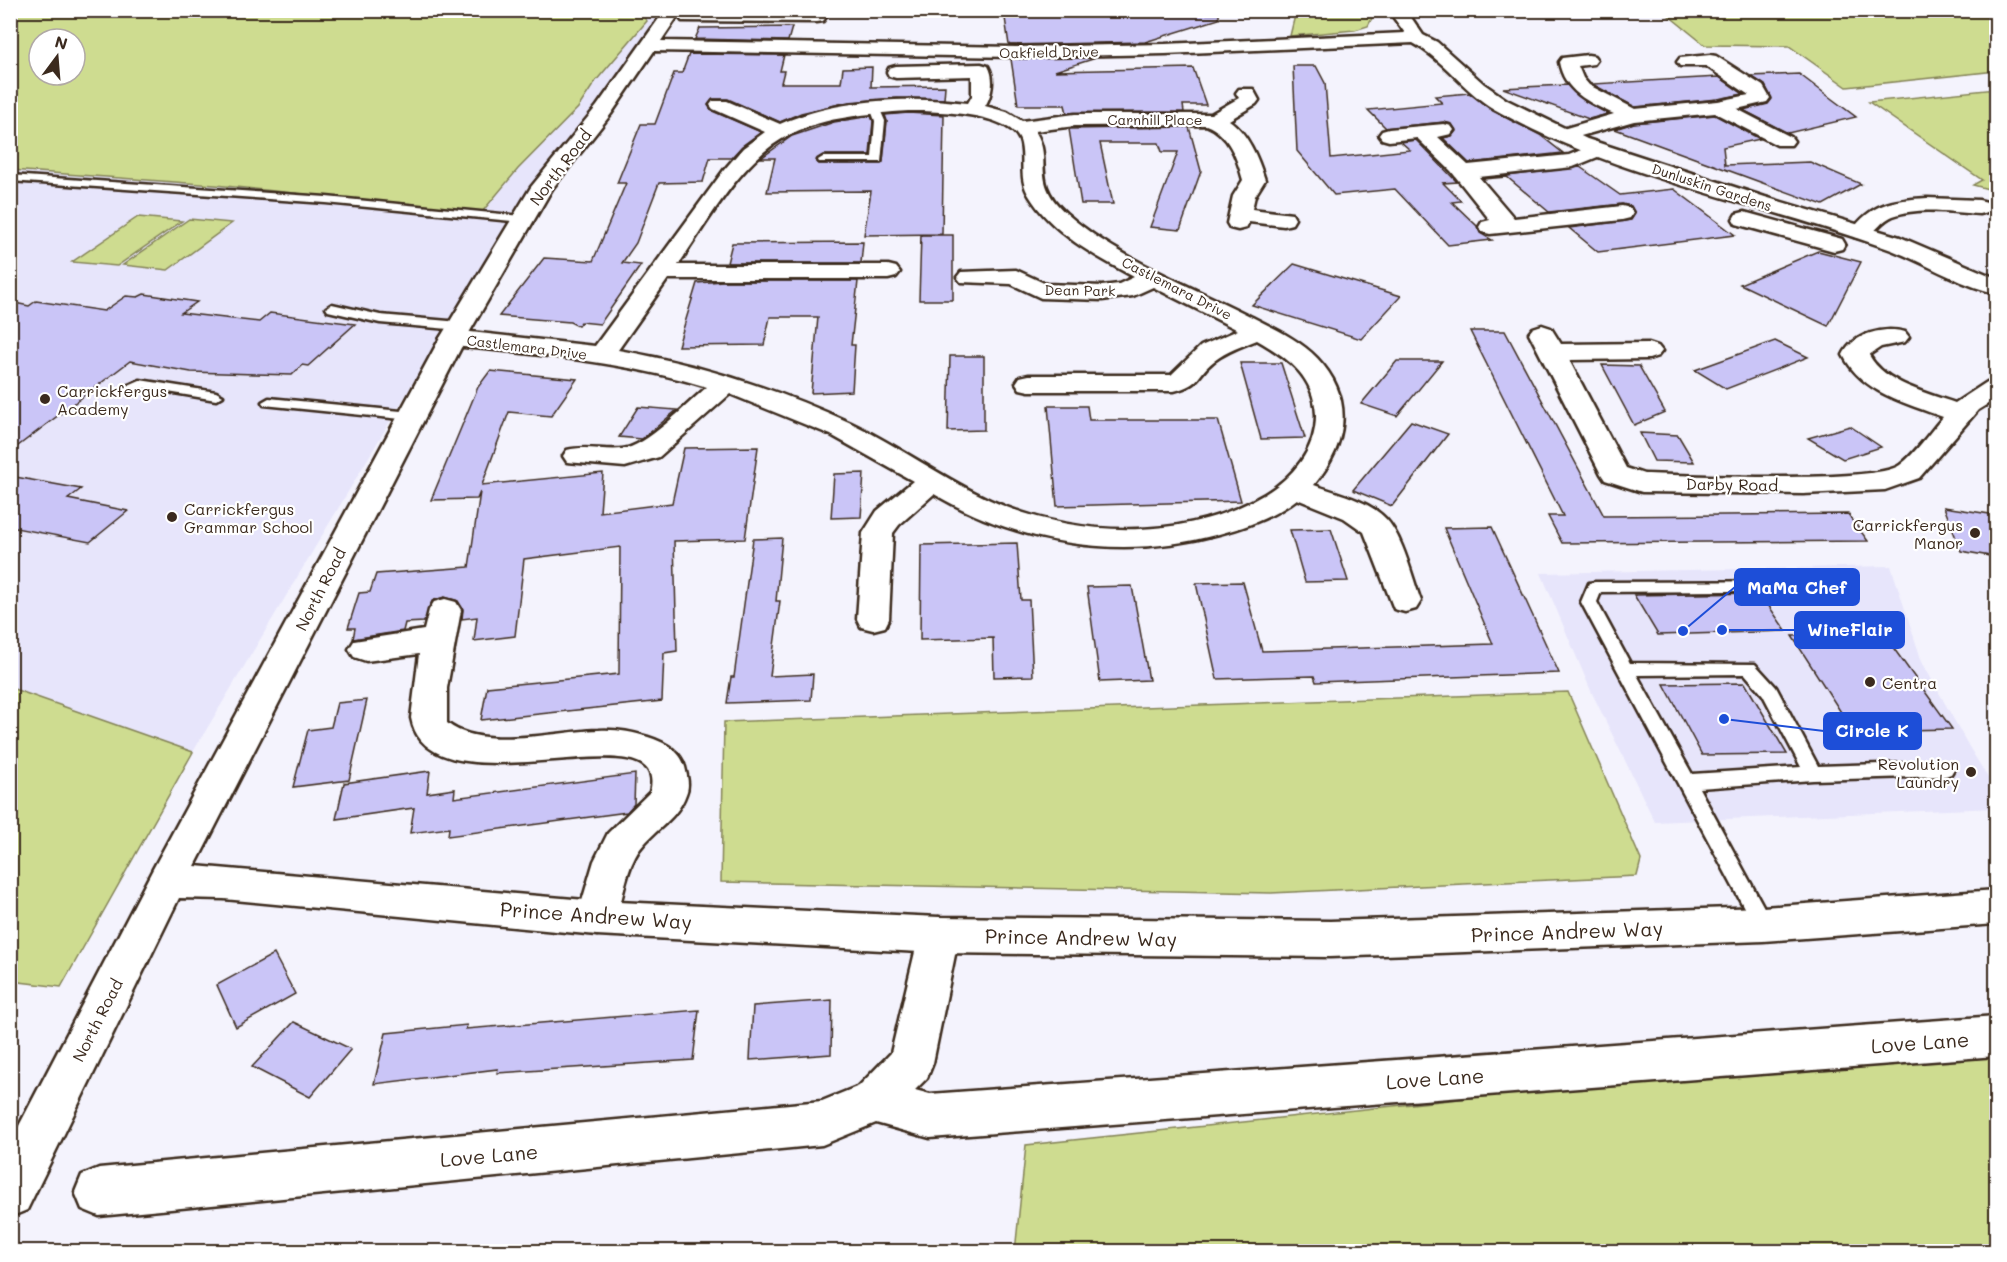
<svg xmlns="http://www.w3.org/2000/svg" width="2007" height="1262" viewBox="0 0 2007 1262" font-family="Mali,sans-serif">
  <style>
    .built { fill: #e7e5fb; fill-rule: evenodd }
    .green { fill: #cedc90; stroke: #848357; stroke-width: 1.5; fill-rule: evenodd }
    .building { fill: #cac5f7; stroke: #3b2a1e; stroke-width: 1.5 }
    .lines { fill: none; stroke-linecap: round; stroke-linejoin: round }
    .lane-casing { stroke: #3b2a1e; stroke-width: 5 }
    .street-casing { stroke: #3b2a1e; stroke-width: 5 }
    .secondary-casing { stroke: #3b2a1e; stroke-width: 5 }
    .lane { fill: #fff; fill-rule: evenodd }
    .street { fill: #fff; fill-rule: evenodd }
    .secondary { fill: #fff; fill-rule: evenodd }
    .poi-dot { fill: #3b2a1e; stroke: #fff; stroke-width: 2 }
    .labels { text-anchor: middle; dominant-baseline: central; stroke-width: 4.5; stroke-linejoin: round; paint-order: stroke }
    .far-street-label { font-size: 14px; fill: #3b2a1e; stroke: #fff }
    .street-label { font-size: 16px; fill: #3b2a1e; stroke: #fff }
    .poi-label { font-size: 16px; fill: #3b2a1e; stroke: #fff; text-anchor: start }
    .near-street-label { font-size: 20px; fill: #3b2a1e; stroke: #fff }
    .leader { fill: none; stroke: #1d4ed8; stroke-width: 2 }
    .callout-dot { fill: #1d4ed8; stroke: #fff; stroke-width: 2 }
    .callout { fill: #1d4ed8; stroke: #1d4ed8; stroke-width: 2 }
    .callout-label { font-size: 18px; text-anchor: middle; font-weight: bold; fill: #fff }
  </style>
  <rect width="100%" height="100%" fill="#f4f3fd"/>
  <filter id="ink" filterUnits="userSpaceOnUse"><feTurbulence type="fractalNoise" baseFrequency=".0167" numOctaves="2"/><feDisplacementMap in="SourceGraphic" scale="12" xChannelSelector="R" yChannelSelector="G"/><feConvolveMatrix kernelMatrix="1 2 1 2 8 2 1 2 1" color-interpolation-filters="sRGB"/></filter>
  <g filter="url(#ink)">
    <g class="built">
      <path d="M11 11H663L620 74 528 190 193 752 11 688ZM39 39H75V75H39Z"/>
      <polygon points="1891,566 1922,662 1968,745 1996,791 1996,808 1655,822 1591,691 1541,573"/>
    </g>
    <g class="green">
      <path d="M551 10 636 14 643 16 647 21 595 82 578 108 518 169 482 212 215 185 11 170V11ZM39 39H75V75H39Z"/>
      <polygon points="1296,11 1368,11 1372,18 1368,26 1355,30 1290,36"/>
      <polygon points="1663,11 1996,11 1996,71 1847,87 1789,46 1705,45"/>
      <polygon points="1996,89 1996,191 1973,185 1982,180 1869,102"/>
      <polygon points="138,217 182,221 117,266 72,262"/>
      <polygon points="189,219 232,223 168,270 123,265"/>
      <polygon points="11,688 193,752 61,987 11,981"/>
      <polygon points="1568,692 1641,860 1637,876 1271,893 721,882 724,722"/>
      <polygon points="1996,1042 1996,1251 1015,1252 1026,1145"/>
    </g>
    <g class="building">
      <polygon points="1004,11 1219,14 1219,19 1145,42 1009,45"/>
      <polygon points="792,27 788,41 695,39 700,28"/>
      <polygon points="689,54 784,55 780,71 784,71 781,83 841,83 843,68 872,67 871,87 945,86 944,99 897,98 848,102 801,113 780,122 728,99 713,99 708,105 712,111 761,132 742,146 731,158 710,158 703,182 659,183 636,243 622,263 641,265 600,324 581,322 578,326 570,322 499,316 544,258 593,261 626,183 617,183 641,124 655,124 674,73 682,73"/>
      <polygon points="1096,58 1055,71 1193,68 1206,105 1183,105 1184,112 1067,113 1065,105 1018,105 1011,59"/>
      <polygon points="1293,66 1316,66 1325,83 1331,158 1410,150 1401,142 1416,140 1457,182 1443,183 1461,201 1452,202 1477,226 1480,233 1492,240 1448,245 1395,189 1334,195 1297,151"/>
      <polygon points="1799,74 1832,99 1856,117 1788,133 1743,110 1768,104 1772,99 1765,85 1751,76"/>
      <polygon points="1719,77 1743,94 1718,99 1635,107 1592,84"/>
      <polygon points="1567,85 1586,102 1608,114 1589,119 1503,88"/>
      <polygon points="1469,93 1493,111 1540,135 1563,153 1469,163 1443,138 1452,136 1456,131 1452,124 1444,122 1386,128 1368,110 1442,103 1435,96"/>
      <polygon points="908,113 944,115 942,234 864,235 871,191 767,192 775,158 761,158 792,136 834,122 871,116 873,121 870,155 823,155 816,161 819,164 881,164 883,162 887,121 885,115"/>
      <polygon points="1715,115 1760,139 1723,147 1725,165 1810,162 1861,184 1823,205 1615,129 1634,123"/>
      <polygon points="1189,127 1201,171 1180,230 1150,227 1178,152 1162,152 1159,143 1100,143 1113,204 1081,204 1069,129"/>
      <polygon points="1580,167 1620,195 1674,189 1735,235 1598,252 1569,228 1631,220 1635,214 1631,206 1622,204 1549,212 1507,177 1483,179"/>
      <polygon points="921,235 953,235 953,300 919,300"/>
      <polygon points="863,242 861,263 727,263 732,243"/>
      <polygon points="1818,251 1861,262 1828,326 1740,284"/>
      <polygon points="1294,264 1367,286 1401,296 1361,339 1252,305"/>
      <polygon points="723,281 858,281 851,345 855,345 852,391 811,393 818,317 770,317 764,345 678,346 697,283"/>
      <polygon points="144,294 197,302 181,313 259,322 270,313 355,324 308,366 302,365 292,375 191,372 130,361 10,452 10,302 29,306 36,301 104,311 126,296 138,297"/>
      <polygon points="1470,331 1505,331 1604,516 1848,514 1868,541 1562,543 1548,516 1563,516"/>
      <polygon points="1775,341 1808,357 1726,389 1695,370"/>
      <polygon points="950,356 984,356 984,430 948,431"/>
      <polygon points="1397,361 1442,361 1397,416 1361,404"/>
      <polygon points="1240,363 1281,363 1305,438 1261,439"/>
      <polygon points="1602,365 1639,366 1665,412 1634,425"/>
      <polygon points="490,371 577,379 551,416 509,412 482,485 603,473 600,512 672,503 684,448 758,447 745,539 674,541 677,651 664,653 662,701 481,720 487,687 619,674 620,547 524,559 515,636 474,641 477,617 462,619 463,609 458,601 444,597 432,601 424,622 405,623 403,631 353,639 355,628 348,628 359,593 370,592 376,574 469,567 480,492 477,499 431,500 478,387"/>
      <polygon points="1048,406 1087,406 1089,420 1218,420 1241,501 1057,506"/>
      <polygon points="638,407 677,410 642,439 619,437"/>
      <polygon points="1411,421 1448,434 1392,506 1353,490"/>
      <polygon points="1850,426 1881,447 1843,459 1808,438"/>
      <polygon points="1640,433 1678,435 1694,462 1654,461"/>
      <polygon points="864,473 861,517 831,518 834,474"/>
      <polygon points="10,476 81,489 68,499 128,511 90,542 10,527"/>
      <polygon points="1944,507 1996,515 1996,557 1961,551"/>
      <polygon points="1492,527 1559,673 1316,682 1314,676 1217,679 1196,583 1243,582 1262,651 1493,644 1444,528"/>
      <polygon points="1331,529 1348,581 1305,582 1290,530"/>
      <polygon points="782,538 776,601 780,601 770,676 813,674 811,700 727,703 731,677 734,677 753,539"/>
      <polygon points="1017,543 1021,600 1029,600 1033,676 994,677 993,638 920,640 921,545"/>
      <polygon points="1132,586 1149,680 1100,682 1087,587"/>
      <polygon points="1760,593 1786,631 1658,635 1634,595"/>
      <polygon points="1884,635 1952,729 1853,731 1792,636"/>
      <polygon points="1745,683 1787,754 1702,755 1664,684"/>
      <polygon points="367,700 349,780 293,787 308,730 331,727 337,703"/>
      <polygon points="430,771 427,793 455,789 454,798 635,774 634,804 627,812 448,836 449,828 410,833 414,808 336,819 344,783"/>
      <polygon points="274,954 295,994 236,1027 217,985"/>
      <polygon points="832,1000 831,1054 750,1060 753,1006"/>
      <polygon points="699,1010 693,1060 497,1073 498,1069 374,1084 386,1033 467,1025 466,1029"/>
      <polygon points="294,1022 351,1049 310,1097 252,1067"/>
    </g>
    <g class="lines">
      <defs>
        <g id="lane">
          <polygon points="872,105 878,105 885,121 881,162 819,162 818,160 823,157 872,157 875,121 870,107"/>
          <polygon points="10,175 326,197 521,216 527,219 521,222 326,203 10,181"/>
          <polygon points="332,304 380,315 460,322 466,326 460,330 380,323 328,311 326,308"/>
          <polygon points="140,380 216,392 223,396 216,400 150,389 141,388 131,391 124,387"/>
          <polygon points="269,398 411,412 418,416 411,420 264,405 262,402"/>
          <path d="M1827 581 1833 582 1835 586 1833 590 1601 592 1597 602 1630 663 1755 664 1776 687 1818 766 1945 762 1951 764 1954 769 1951 774 1945 776 1813 780 1699 788 1773 924 1770 930 1763 933 1756 930 1581 602 1589 583 1595 582ZM1745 674 1763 695 1801 767 1692 774 1637 675Z"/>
        </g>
        <g id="street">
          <polygon points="688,12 817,12 823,13 826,17 823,21 817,22 682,21 679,17 682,13"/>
          <path d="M1588 55 1594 56 1597 60 1594 64 1578 66 1583 78 1589 85 1635 109 1718 101 1749 95 1706 66H1680L1677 62 1680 58 1710 55 1716 56 1763 86 1770 98 1767 102 1737 109 1791 137 1794 141 1791 145H1777L1715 113 1634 121 1563 141 1556 139 1553 135 1556 131 1614 114C1589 103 1564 91 1559 62L1562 58Z"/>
          <path d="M981 64 988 66C995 78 992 95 985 106L1007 112 1022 121 1075 114H1211L1239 98 1236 93 1239 89H1253L1259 100 1256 104 1229 120C1248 133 1258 158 1265 180L1255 196 1252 209 1292 214 1295 219 1292 224 1284 226 1249 222 1246 228 1238 230 1230 228 1227 223 1233 196 1243 180C1237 158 1229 134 1206 125L1075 126 1035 131C1054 160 1029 180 1066 213 1115 257 1189 285 1248 315 1271 327 1299 339 1317 358 1356 399 1347 445 1314 485 1337 493 1368 500 1386 519 1403 537 1412 577 1421 601L1416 609 1405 612 1394 609 1364 532 1344 518 1297 499C1274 517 1247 527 1219 534 1121 561 1021 545 934 494L899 525 893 533 889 619 885 627 873 630 861 627 857 619 863 533 877 511 913 481 831 435 730 394 659 457 625 467 567 462 563 456 567 450C585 445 604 451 622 449 645 448 688 403 707 387 624 362 539 354 453 346L444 343 440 338 444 333 453 330 595 346 724 170 743 148 765 132 713 109 710 105 713 101H727L780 124C837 99 907 96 968 103L972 96V76L896 78 889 76 887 72 889 68 896 66ZM908 111C934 111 1015 112 1021 144 1025 163 1018 179 1030 197 1053 234 1097 257 1134 277L1119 284 1102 286 1046 284 1016 270 961 272 957 277 961 282 1011 284 1041 298 1102 300 1133 296 1153 287 1238 330 1201 346 1171 375H1029L1020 377 1016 383 1020 389 1029 391H1174C1202 384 1196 375 1214 361 1227 351 1242 346 1257 340 1287 357 1314 376 1316 414 1317 449 1293 477 1265 494 1184 542 1074 538 990 500 942 478 899 446 851 423 777 389 699 364 618 350L668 279H888L896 277 900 272 896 267 888 265H678C709 221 741 158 791 134 827 116 869 114 908 111Z"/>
          <polygon points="1444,124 1451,126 1454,130 1451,134 1438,137 1468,165 1569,155 1591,146 1598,144 1605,146 1608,150 1605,154 1573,167 1479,177 1514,218 1622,206 1630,208 1633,213 1630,218 1622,220 1490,234 1482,232 1479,227 1482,222 1490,220 1451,171 1417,138 1389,141 1382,139 1379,135 1382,131 1389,129"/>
          <path d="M1927 198 1979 200 1987 202 1990 207 1987 212 1979 214C1953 212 1918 206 1893 216 1876 223 1873 242 1854 237L1851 232C1871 203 1893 200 1927 198Z"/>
          <polygon points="1744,212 1842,239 1845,244 1842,249 1834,251 1736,224 1733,219 1736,214"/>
          <path d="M1542 325 1551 328 1561 344 1649 343 1658 346 1662 351 1658 356 1649 359 1569 360 1626 468 1644 474C1687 475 1874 484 1900 465 1916 453 1929 433 1943 417 1906 403 1862 393 1843 355 1853 334 1883 326 1905 332L1909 337 1905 342 1881 347 1869 355C1884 383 1927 393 1955 403L1987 382 1996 380V399L1978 410 1919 478 1885 490 1803 494 1642 492 1605 480 1601 474 1529 333 1533 328Z"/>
          <path d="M445 599 456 602 461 610 447 688V723C481 751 557 731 599 730 616 729 632 732 648 737 664 742 680 750 685 767 687 776 690 785 686 794 676 823 648 832 635 857 623 879 623 907 611 930L597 935 583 930 577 918 594 861 608 833 650 792C673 707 429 818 411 718L419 654 366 661 354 657 349 649 354 641 424 630 429 610 434 602Z"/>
          <polygon points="939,917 953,923 959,935 933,1063 927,1078 915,1090 930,1094 1996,1016 1996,1056 930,1138 876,1123 822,1145 99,1216 82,1209 75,1192 82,1175 99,1168 822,1101 859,1086 891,1053 919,935 925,923"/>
        </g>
        <path id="secondary" d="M665 10H682L661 41 1016 47 1165 44 1405 33 1388 10H1406L1423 35 1437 42 1484 84 1507 100 1587 139 1765 197 1900 237 1996 278V293C1960 286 1919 259 1883 247 1754 201 1614 177 1494 109 1464 91 1444 60 1413 43L1165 54 1016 57 654 51 611 114 552 189 466 338 195 866 597 901 939 917 1330 921 1763 907 1996 890V924L1763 941 1330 957 939 953 597 935 224 899 179 898 27 1210 10 1217V1143L153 869 440 338 531 187 597 106Z"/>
      </defs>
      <use href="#lane" class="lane-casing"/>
      <use href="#street" class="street-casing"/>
      <use href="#secondary" class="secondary-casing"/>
      <use href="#lane" class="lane"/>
      <use href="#street" class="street"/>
      <use href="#secondary" class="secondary"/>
    </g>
  </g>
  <g class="poi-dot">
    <circle cx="45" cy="399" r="6"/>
    <circle cx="172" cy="517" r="6"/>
    <circle cx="1975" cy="533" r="6"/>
    <circle cx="1870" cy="682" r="6"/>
    <circle cx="1971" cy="772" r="6"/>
  </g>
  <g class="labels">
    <g class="far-street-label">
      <text transform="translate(1049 52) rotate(-1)">Oakfield Drive</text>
      <text x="1155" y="119">Carnhill Place</text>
      <text transform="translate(1712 187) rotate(18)">Dunluskin Gardens</text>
      <text transform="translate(1177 288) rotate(27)">Castlemara Drive</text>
      <text transform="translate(1080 290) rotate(1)">Dean Park</text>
      <text transform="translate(527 347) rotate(7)">Castlemara Drive</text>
    </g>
    <g class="street-label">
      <text transform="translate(560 167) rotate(-53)">North Road</text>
      <text transform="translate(1732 484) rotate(1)">Darby Road</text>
      <text transform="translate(320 589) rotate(-63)">North Road</text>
      <text transform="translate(97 1020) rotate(-63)">North Road</text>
    </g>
    <g class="poi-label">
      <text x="57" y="390">Carrickfergus<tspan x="57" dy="18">Academy</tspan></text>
      <text x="184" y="508">Carrickfergus<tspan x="184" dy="18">Grammar School</tspan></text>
      <text x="1963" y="524" text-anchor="end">Carrickfergus<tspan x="1963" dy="18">Manor</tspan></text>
      <text x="1882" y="682">Centra</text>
      <text x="1959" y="763" text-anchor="end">Revolution<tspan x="1959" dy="18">Laundry</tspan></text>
    </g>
    <g class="near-street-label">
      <text transform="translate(596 915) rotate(4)">Prince Andrew Way</text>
      <text transform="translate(1567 931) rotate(-2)">Prince Andrew Way</text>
      <text transform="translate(1081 937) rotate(1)">Prince Andrew Way</text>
      <text transform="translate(1920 1042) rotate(-4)">Love Lane</text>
      <text transform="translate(1435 1078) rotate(-4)">Love Lane</text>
      <text transform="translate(489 1155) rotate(-5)">Love Lane</text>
    </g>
  </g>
  <path class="leader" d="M1683 631L1735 587M1722 630L1795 630M1724 719L1824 731"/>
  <g class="callout-dot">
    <circle cx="1683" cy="631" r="6"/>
    <circle cx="1722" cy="630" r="6"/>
    <circle cx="1724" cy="719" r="6"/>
  </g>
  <g class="callout">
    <rect x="1735" y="569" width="124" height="36" rx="6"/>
    <rect x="1795" y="612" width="109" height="36" rx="6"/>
    <rect x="1824" y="713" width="97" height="36" rx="6"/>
  </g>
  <g class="callout-label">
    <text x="1797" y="594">MaMa Chef</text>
    <text x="1850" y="636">WineFlair</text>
    <text x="1872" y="737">Circle K</text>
  </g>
  <rect width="2007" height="1262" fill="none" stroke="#fff" stroke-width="36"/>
  <rect x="18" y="18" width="1971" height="1226" fill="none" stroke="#3b2a1e" stroke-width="2" filter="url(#ink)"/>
  <g transform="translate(57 57) rotate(16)"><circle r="28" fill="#ffffff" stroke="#b1aaa5" stroke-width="1.5"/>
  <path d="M0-4.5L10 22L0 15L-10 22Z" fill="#3b2a1e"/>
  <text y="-9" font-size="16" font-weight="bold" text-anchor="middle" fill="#3b2a1e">N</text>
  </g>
</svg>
